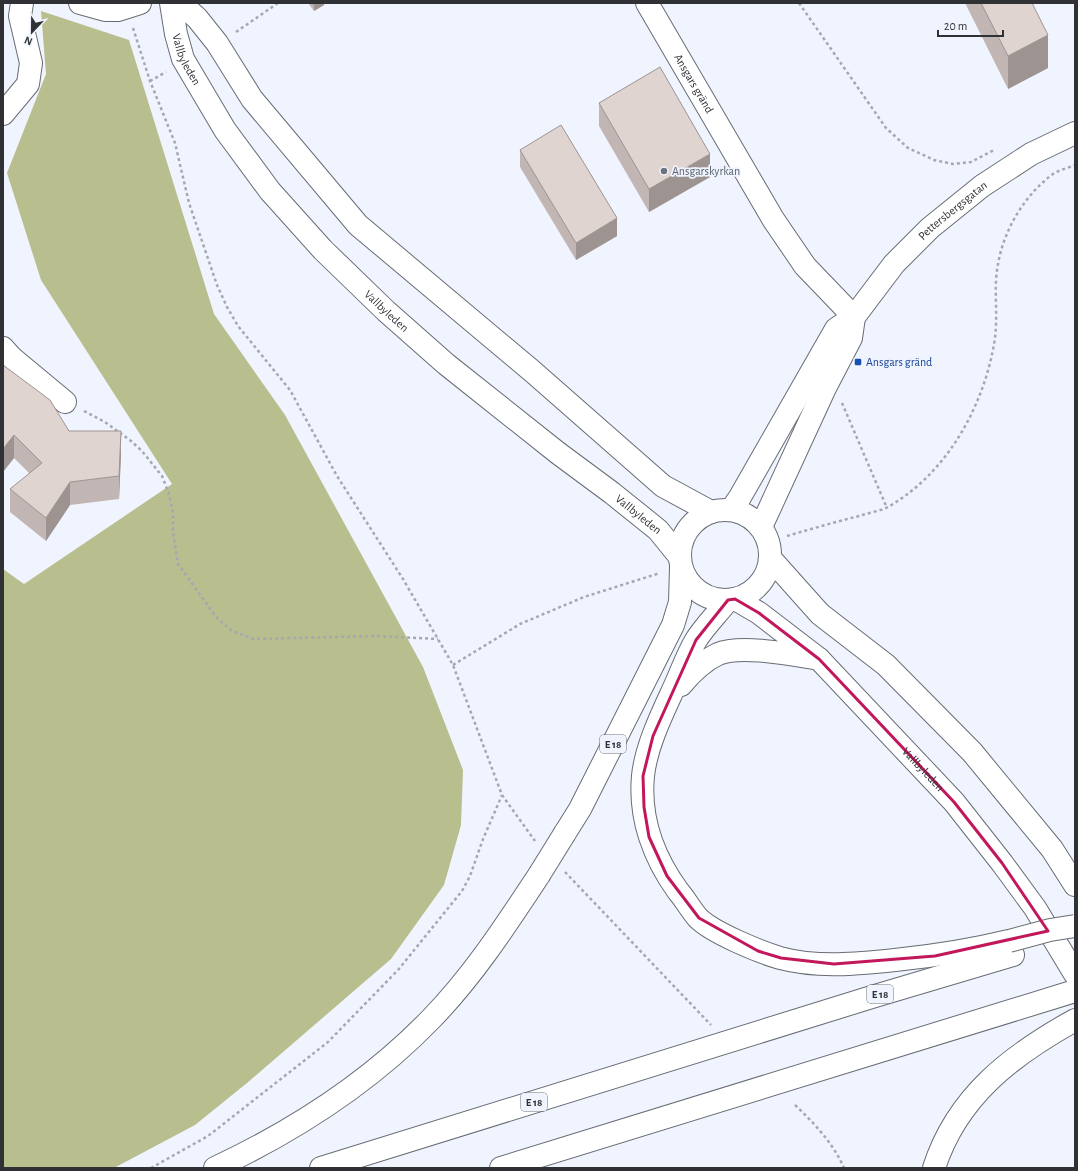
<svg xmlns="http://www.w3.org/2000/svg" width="1078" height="1171" viewBox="0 0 1078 1171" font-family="'Alegreya Sans',sans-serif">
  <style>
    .forest { fill: #b8be8d }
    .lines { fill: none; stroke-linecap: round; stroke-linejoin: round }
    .minor-casing { stroke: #686c74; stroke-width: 24 }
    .major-casing { stroke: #686c74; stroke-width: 24 }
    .highway-casing { stroke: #686c74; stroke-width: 24 }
    .path { stroke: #a5a8b0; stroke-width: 2.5; stroke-dasharray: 3 3; stroke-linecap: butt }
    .minor { stroke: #fff; stroke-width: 22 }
    .major { stroke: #fff; stroke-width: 22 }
    .highway { stroke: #fff; stroke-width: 22 }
    .highway-bridge-casing { stroke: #686c74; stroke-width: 24; stroke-linecap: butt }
    .highway-bridge { stroke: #fff; stroke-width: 22 }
    .wall { fill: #c1b6b4 }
    .shaded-wall { fill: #9d9492 }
    .building { fill: #e0d4d1; stroke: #9d9492 }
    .marked { fill: none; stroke: #c2185b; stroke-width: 3; stroke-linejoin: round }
    .worship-dot { fill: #6b7280; stroke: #f0f4fe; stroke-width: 1.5 }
    .transit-dot { fill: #1a4fb4; stroke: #f0f4fe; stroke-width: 1.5 }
    .labels { text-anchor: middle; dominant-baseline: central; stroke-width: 3.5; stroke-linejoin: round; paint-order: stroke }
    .shield { fill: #f0f4fe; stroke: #696c71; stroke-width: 1 }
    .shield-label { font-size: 11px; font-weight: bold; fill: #2f3135 }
    .street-label { font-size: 12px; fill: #2f3135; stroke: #f0f4fe }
    .worship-label { font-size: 12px; fill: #5b616d; stroke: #f0f4fe; text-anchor: start }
    .transit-label { font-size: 12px; fill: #164399; stroke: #f0f4fe; text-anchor: start }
  </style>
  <rect width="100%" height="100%" fill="#f0f4fe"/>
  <polygon class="forest" points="41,11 129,40 214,314 285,415 423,667 463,770 461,825 444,885 391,959 247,1083 195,1125 114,1168 3,1168 3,569 24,584 172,484 41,280 7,173 46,74"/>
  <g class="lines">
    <defs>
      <g id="minor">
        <polyline points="80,3 105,10 118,10 140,3"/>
        <path id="s1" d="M647 3 773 219 805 266 854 317"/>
        <polyline points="3,114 28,84 31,63 20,16 22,3"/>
        <polyline points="3,348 12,358 65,402"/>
        <path id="s2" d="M731 510 740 497 836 329 854 317 894 264 930 228 982 186 1031 154 1075 133"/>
        <polyline points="761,527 825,388 851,338 854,317"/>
      </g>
      <g id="major">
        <path id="s3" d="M171 3 176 34 183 59 225 130 270 191 323 250 386 311 446 364 558 453 612 493 658 530 680 557"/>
        <polyline points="180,3 197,18 217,43 252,99 358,225 532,371 663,486 711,512"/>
        <circle cx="725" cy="555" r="45"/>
        <polyline points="770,558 820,614 886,665 972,752 1052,849 1075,885"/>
        <path id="s4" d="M735 599 759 613 819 659 954 802 1002 863 1035 908 1075 974"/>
      </g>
      <g id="highway">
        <path d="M728 600C718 613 704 627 696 640 687 655 681 673 673 690 661 716 646 747 643 776 639 818 654 858 678 891 685 899 691 910 698 918 713 933 760 952 780 958 817 968 858 964 895 960 934 956 972 950 1009 941"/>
        <path d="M681 685C691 673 703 661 718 654 741 644 794 655 819 659"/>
        <polyline points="565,833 580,809 673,625 680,602 681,567"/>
        <path d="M215 1168C294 1131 370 1082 431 1019 473 976 506 925 539 875"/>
        <polyline points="321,1168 875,996 1013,955"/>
        <polyline points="501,1168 1075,991"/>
        <path d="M934 1168C957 1096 1012 1055 1075 1020"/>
      </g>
    </defs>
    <use href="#minor" class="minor-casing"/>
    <use href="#major" class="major-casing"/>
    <use href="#highway" class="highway-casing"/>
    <g class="path">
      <polyline points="799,3 886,128 908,148 934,160 953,164 971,162 994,150"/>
      <polyline points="133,28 150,81 175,143 189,203 217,285 227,307 238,326 290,390 337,476 403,579 453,665 502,795 535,841"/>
      <polyline points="236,32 278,3"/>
      <polyline points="150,81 166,72"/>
      <polyline points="842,403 887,508"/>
      <polyline points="84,411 105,422 131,441 142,451 162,476 169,494 173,514 173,532 178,564 216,617 232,631 253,639 377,636 438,639"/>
      <path d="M787 536C811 529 835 522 859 516 868 513 880 511 888 507 946 474 983 408 994 344 998 323 995 302 996 281 998 244 1015 209 1041 184 1045 181 1048 177 1053 174 1059 170 1068 168 1075 165"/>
      <polyline points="453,665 520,624 584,597 660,573"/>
      <polyline points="565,872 711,1025"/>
      <path d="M795 1105C815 1124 833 1143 844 1168"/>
      <polyline points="151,1168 208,1136 328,1042 398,970 462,891 470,876 483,839 502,795"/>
    </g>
    <use href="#minor" class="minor"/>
    <use href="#major" class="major"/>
    <use href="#highway" class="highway"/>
    <defs>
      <g id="highway-bridge">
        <polyline points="539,875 565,833"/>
        <polyline points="1009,941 1050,930 1075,926"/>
      </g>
    </defs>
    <use href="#highway-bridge" class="highway-bridge-casing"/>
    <use href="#highway-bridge" class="highway-bridge"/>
  </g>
  <g class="wall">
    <polygon points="308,3 324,3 324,5 314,11"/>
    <polygon points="965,3 1032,3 1048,68 1008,89"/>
    <polygon points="599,103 710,177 649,212 599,126"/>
    <polygon points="520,150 617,236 576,260 520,167"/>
    <polygon points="3,365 69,431 121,454 119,499 70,505 46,541 10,512 10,489 30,474 14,458 3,472"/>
  </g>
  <g class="shaded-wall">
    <polygon points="317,3 324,3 324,5 314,11 314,5"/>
    <polygon points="1048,35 1048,68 1008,89 1008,56"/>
    <polygon points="710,154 710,177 649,212 649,189"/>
    <polygon points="617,218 617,236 576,260 576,243"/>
    <polygon points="121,431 121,454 119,499 119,476"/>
    <polygon points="14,435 14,458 3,472 3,449"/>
    <polygon points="70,482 70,505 46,541 46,518"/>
  </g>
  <g class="building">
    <polygon points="312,3 317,3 314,5"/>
    <polygon points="981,3 1032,3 1048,35 1008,56"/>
    <polygon points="660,67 710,154 649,189 599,103"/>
    <polygon points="561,125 617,218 576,243 520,150"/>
    <polygon points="3,365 50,400 69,431 121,431 119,476 70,482 46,518 10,489 42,463 14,435 3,449"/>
  </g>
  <path class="marked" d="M735 599 759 613 819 659 954 802 1002 863 1048 931 935 956 834 964 781 958 758 951 699 918 667 876 649 837 644 807 643 776 653 736 696 640 728 600Z"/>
  <circle class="worship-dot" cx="664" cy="171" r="4"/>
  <rect class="transit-dot" x="854" y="358" width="8" height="8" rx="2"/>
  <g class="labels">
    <g class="shield">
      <rect x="600" y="735" width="26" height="18" rx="3"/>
      <rect x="867" y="985" width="26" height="18" rx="3"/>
      <rect x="521" y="1093" width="26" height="18" rx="3"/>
    </g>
    <g class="shield-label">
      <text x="613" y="744">E 18</text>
      <text x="880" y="994">E 18</text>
      <text x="534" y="1102">E 18</text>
    </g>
    <g class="street-label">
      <text stroke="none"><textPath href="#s3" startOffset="59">Vallbyleden</textPath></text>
      <text stroke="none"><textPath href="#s1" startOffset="93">Ansgars gränd</textPath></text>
      <text stroke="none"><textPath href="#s2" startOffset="377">Pettersbergsgatan</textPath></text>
      <text stroke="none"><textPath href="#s3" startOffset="383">Vallbyleden</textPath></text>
      <text stroke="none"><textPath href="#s3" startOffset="707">Vallbyleden</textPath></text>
      <text stroke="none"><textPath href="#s4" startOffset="255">Vallbyleden</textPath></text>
    </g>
    <g class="worship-label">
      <text x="672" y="171">Ansgarskyrkan</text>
    </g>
    <g class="transit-label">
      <text x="866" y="362">Ansgars gränd</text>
    </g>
  </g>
  <rect width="1078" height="1171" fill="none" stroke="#2f3135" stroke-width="8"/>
  <g transform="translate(32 32) rotate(202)" stroke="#f0f4fe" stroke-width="3" paint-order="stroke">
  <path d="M0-3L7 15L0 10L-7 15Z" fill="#2f3135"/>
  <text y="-6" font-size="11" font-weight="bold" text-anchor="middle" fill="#2f3135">N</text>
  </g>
  <path d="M938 30v6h65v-6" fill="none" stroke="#2f3135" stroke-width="2"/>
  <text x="944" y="30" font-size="12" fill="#2f3135" stroke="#f0f4fe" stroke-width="3" paint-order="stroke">20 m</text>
</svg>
